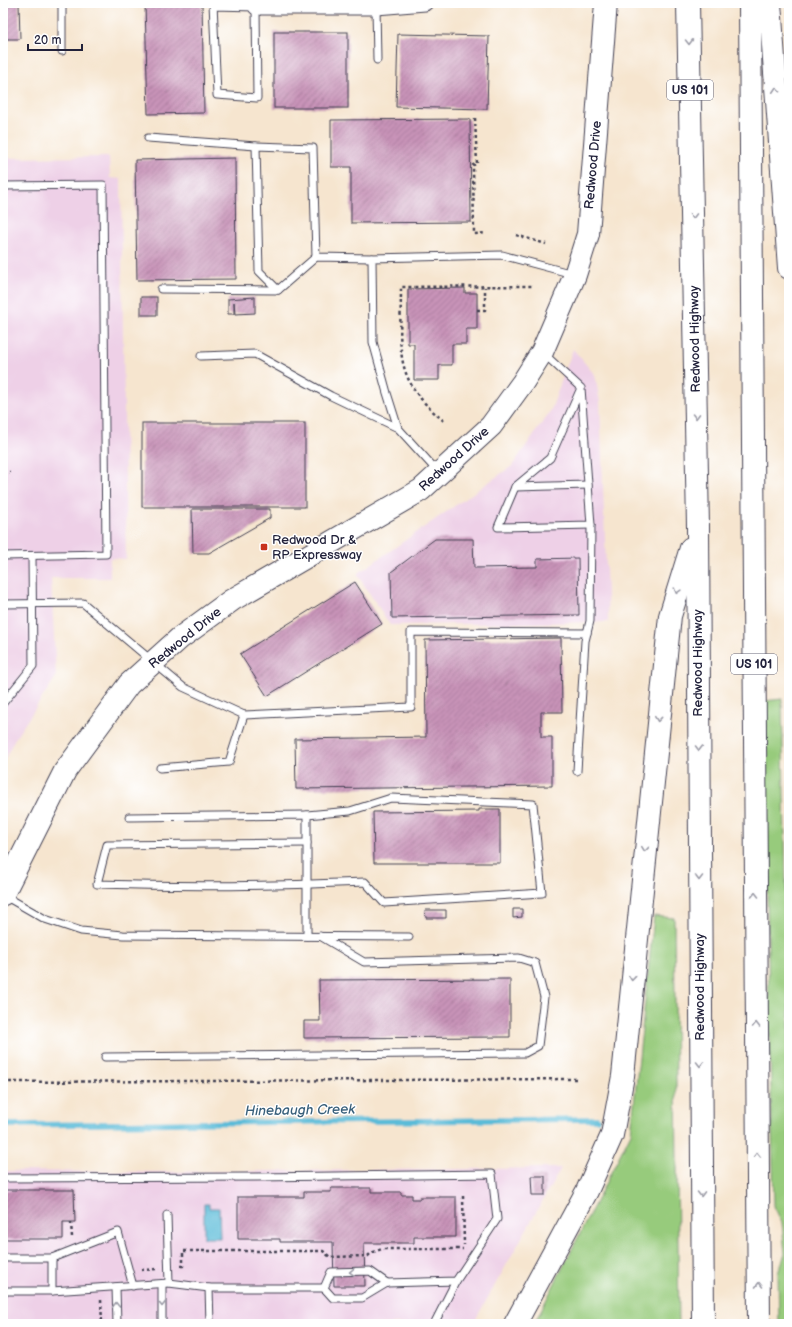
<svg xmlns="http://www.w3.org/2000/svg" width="792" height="1327" viewBox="0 0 792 1327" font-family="'Balsamiq Sans',sans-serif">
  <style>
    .built { fill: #eed0e7 }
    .green { fill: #97cb7c; stroke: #5c765c }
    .water { fill: #5abbd8; stroke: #3e6e8a }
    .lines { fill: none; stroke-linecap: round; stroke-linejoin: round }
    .stream { stroke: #5abbd8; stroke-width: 5.5 }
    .building { fill: url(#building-hatch) }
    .service-casing { stroke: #423f51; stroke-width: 9 }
    .minor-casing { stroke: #423f51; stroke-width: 17 }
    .primary-casing { stroke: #423f51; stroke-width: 24 }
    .motorway-casing { stroke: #423f51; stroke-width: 24 }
    .path { stroke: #423f51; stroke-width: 2.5; stroke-dasharray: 3 3; stroke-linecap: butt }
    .service { stroke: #fff; stroke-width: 7 }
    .minor { stroke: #fff; stroke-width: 15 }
    .primary { stroke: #fff; stroke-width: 22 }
    .motorway { stroke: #fff; stroke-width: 22 }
    .oneway { stroke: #9c9ca7 }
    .poi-dot { fill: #c8321e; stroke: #fff; stroke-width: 1.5 }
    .labels { text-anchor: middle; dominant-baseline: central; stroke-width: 3; stroke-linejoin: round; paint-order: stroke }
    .shield { fill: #fff; stroke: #646476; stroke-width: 1 }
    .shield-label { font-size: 12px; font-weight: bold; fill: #22223b }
    .street-label { font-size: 13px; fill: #22223b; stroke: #fff }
    .poi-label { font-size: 13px; fill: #22223b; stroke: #fff; text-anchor: start }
    .water-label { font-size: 14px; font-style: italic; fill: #385f7a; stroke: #fff }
  </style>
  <defs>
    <pattern id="building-hatch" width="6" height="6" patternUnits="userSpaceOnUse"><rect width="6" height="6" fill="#c893b8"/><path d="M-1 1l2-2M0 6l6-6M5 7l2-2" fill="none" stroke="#a27897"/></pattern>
  </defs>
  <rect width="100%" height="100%" fill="#fff"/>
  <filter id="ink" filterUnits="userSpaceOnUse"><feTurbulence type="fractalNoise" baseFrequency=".025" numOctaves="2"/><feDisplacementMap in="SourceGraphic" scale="8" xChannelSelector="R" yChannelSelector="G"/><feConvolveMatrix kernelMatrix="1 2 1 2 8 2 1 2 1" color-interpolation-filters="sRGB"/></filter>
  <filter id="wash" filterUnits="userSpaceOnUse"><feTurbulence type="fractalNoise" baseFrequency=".012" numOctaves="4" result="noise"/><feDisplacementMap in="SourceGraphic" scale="16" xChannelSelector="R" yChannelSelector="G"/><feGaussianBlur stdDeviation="0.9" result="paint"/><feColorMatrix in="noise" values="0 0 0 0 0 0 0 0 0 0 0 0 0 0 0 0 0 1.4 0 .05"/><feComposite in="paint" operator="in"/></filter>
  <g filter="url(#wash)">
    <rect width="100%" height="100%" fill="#f6e5cf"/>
    <g class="built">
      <polygon points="109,157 110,178 121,179 126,559 110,558 110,578 51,578 56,677 14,740 3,763 3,158"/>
      <polygon points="573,349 595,375 600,402 608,622 390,625 357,574 512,466 551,410"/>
      <polygon points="561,1168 473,1324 3,1324 3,1171 158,1172"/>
    </g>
    <g class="green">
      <polygon points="782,699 789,1027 789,1324 779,1324 778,1273 785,1254 782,1223 774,1206 769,1012 764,701"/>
      <polygon points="654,916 674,918 679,1324 534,1324 631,1133"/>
    </g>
    <polygon class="water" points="204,1204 209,1204 209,1208 219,1208 220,1238 204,1238"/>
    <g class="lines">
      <polyline class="stream" points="3,1125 597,1119"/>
    </g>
    <g id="blocks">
      <g class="building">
        <polygon points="3,3 19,3 20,39 3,39"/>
        <polygon points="202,3 204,113 148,114 145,4"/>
        <rect x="274" y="32" width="74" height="76"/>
        <polygon points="398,34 489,36 487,109 396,107"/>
        <rect x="3" y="77" width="3" height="11"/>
        <polygon points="470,119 471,222 351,223 351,167 331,167 331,120"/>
        <polygon points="235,158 236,279 137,280 135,160"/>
        <polygon points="465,288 465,293 477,293 477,329 466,329 466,344 452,344 452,365 439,365 439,380 414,380 414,344 408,344 408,289"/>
        <rect x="141" y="297" width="16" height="18"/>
        <polygon points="255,297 255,313 235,314 234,302 234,314 228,314 228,299"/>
        <rect x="142" y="423" width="163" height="84"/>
        <polygon points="192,509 270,509 270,518 209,553 193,553"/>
        <polygon points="435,539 473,539 474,568 537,567 537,559 578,558 579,615 392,618 391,572"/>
        <polygon points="355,582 382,624 267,696 240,654"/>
        <polygon points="561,638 562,712 541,712 541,737 552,737 552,786 296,789 295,739 426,737 425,640"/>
        <polygon points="479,809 500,809 500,863 374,863 373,812 479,811"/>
        <polygon points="513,909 522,909 522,917 513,918"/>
        <polygon points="425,910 446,910 446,918 426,918"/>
        <polygon points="510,979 510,1037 304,1038 304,1021 320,1021 319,980"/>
        <polygon points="531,1176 545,1176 545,1195 532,1195"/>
        <polygon points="331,1188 371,1188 371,1192 401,1192 401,1195 412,1195 412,1199 420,1199 420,1197 456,1197 456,1237 414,1237 414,1243 364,1243 365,1286 334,1286 333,1242 280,1242 280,1239 238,1239 238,1197 304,1197 304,1192 331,1192"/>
        <polygon points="3,1190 74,1190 75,1222 63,1222 63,1239 3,1239"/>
      </g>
    </g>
  </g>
  <g filter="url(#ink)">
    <use href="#blocks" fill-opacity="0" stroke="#423f51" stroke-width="1"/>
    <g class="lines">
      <defs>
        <g id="service">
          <polyline points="62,3 62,51"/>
          <polyline points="213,3 217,95 257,98 256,7 214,6"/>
          <polyline points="376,7 377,60"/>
          <polyline points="148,138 256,146"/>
          <polyline points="3,186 103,185 106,554 3,556"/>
          <polyline points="316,257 278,290 259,271 256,146 313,148 316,257 372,258"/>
          <polyline points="161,289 278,290"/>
          <polyline points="543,353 581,388 591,525 498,527 515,487 550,458 581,388"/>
          <polyline points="201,356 255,354 331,396 398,428"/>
          <polyline points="438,472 398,428 387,393 373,342 372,258 502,255 573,274"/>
          <polyline points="515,487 588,485"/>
          <polyline points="3,604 83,603 183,687 244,715 411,707 411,632 587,633"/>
          <polyline points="3,703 33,666 32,556"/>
          <polyline points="160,768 229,762 244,715"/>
          <polyline points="577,771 585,641 590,621 591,525"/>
          <path d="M307 815 350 811 391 798 533 804 542 893 384 903 365 882C276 886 186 887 97 884L107 845 307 843"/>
          <polyline points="129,817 307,815 307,936"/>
          <polyline points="5,896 45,919 81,931 123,935 409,937"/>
          <polyline points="105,1057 525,1053 538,1046 544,997 535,963 519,958 364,962 320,936"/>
          <polyline points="3,1178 257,1177 492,1174 497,1219 456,1281 387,1283 362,1298 333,1298 324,1288"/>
          <polyline points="3,1258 52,1258 118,1232 133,1286"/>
          <polyline points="52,1258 52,1291"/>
          <polyline points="169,1283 209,1288 324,1288"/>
          <polyline points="162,1284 162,1324"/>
          <polyline points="116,1287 117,1324"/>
          <polyline points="209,1288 210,1324"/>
          <polyline points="324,1288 331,1272 370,1271 387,1283"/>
          <polyline points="3,1291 52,1291 169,1283 167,1215"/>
          <polyline points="434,1324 456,1281"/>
        </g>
        <polyline id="minor" points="256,7 376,7 425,3"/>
        <polyline id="primary" points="3,894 65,771 129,684 180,638 232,600 421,490 491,426 523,382 542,352 575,275 588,234 606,3"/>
        <g id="motorway">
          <polyline points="688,3 698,527 703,1324"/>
          <polyline points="750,3 759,1324"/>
          <polyline points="770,3 789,268"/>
          <polyline points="515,1324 587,1191 612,1135 623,1076 670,616 691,548"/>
        </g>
      </defs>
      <use href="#service" class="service-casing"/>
      <use href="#minor" class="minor-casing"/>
      <use href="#primary" class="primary-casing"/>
      <use href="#motorway" class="motorway-casing"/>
      <g class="path">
        <polyline points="475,118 477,164 473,165 474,234 486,233"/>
        <polyline points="516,235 546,244"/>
        <polyline points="477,310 485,310 485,287"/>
        <path d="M444 421C391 378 401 349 401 287L532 286"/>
        <polyline points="3,472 10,472"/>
        <polyline points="3,1082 579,1079"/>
        <polyline points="463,1196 464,1245"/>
        <polyline points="71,1222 72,1237"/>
        <polyline points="181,1266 183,1266 183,1251 323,1251 330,1257 368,1256 371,1253 382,1249 463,1249"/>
        <polyline points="141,1270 158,1269"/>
        <polyline points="101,1300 102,1324"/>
      </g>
      <use href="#service" class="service"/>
      <use href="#minor" class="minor"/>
      <use href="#primary" class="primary"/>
      <use href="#motorway" class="motorway"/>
    </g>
    <defs><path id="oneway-chevron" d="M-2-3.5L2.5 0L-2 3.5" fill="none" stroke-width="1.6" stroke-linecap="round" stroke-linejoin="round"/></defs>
    <g class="oneway">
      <use href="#oneway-chevron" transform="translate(689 42) rotate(89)"/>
      <use href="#oneway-chevron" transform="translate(776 90) rotate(-94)"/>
      <use href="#oneway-chevron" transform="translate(693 216) rotate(89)"/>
      <use href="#oneway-chevron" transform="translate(696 416) rotate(89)"/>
      <use href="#oneway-chevron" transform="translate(677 591) rotate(107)"/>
      <use href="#oneway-chevron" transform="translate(658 719) rotate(96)"/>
      <use href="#oneway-chevron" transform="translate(699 748) rotate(90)"/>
      <use href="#oneway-chevron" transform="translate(645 849) rotate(96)"/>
      <use href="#oneway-chevron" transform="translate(699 878) rotate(90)"/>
      <use href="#oneway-chevron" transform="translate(755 895) rotate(-90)"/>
      <use href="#oneway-chevron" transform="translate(632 978) rotate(96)"/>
      <use href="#oneway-chevron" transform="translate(756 1025) rotate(-90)"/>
      <use href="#oneway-chevron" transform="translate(700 1064) rotate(90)"/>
      <use href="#oneway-chevron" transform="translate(757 1155) rotate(-91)"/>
      <use href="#oneway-chevron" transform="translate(701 1194) rotate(89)"/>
      <use href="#oneway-chevron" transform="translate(352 1272) rotate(179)"/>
      <use href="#oneway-chevron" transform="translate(759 1285) rotate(-91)"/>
      <use href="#oneway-chevron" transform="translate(162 1304) rotate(90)"/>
      <use href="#oneway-chevron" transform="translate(116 1305) rotate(-91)"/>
    </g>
  </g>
  <rect class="poi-dot" x="260" y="543" width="8" height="8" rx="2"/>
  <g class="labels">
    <g class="shield">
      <rect x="667" y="80" width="46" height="20" rx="3"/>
      <rect x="731" y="654" width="46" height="20" rx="3"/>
    </g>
    <g class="shield-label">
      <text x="690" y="90">US 101</text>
      <text x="754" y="664">US 101</text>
    </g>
    <g class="street-label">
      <text transform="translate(593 165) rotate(-85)">Redwood Drive</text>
      <text transform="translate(695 339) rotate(-91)">Redwood Highway</text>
      <text transform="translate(454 459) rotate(-42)">Redwood Drive</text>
      <text transform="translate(185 638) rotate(-39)">Redwood Drive</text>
      <text transform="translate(698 663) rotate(-90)">Redwood Highway</text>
      <text transform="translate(700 987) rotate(-90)">Redwood Highway</text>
    </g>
    <g class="poi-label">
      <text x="272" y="540">Redwood Dr &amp;<tspan x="272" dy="15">RP Expressway</tspan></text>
    </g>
    <g class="water-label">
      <text transform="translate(300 1110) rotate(-1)">Hinebaugh Creek</text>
    </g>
  </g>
  <rect width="792" height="1327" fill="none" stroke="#fff" stroke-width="16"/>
  <path d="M28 44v6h54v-6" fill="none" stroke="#22223b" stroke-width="2"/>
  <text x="34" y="44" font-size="12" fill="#22223b" stroke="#ffffff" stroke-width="3" paint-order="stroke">20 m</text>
</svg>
